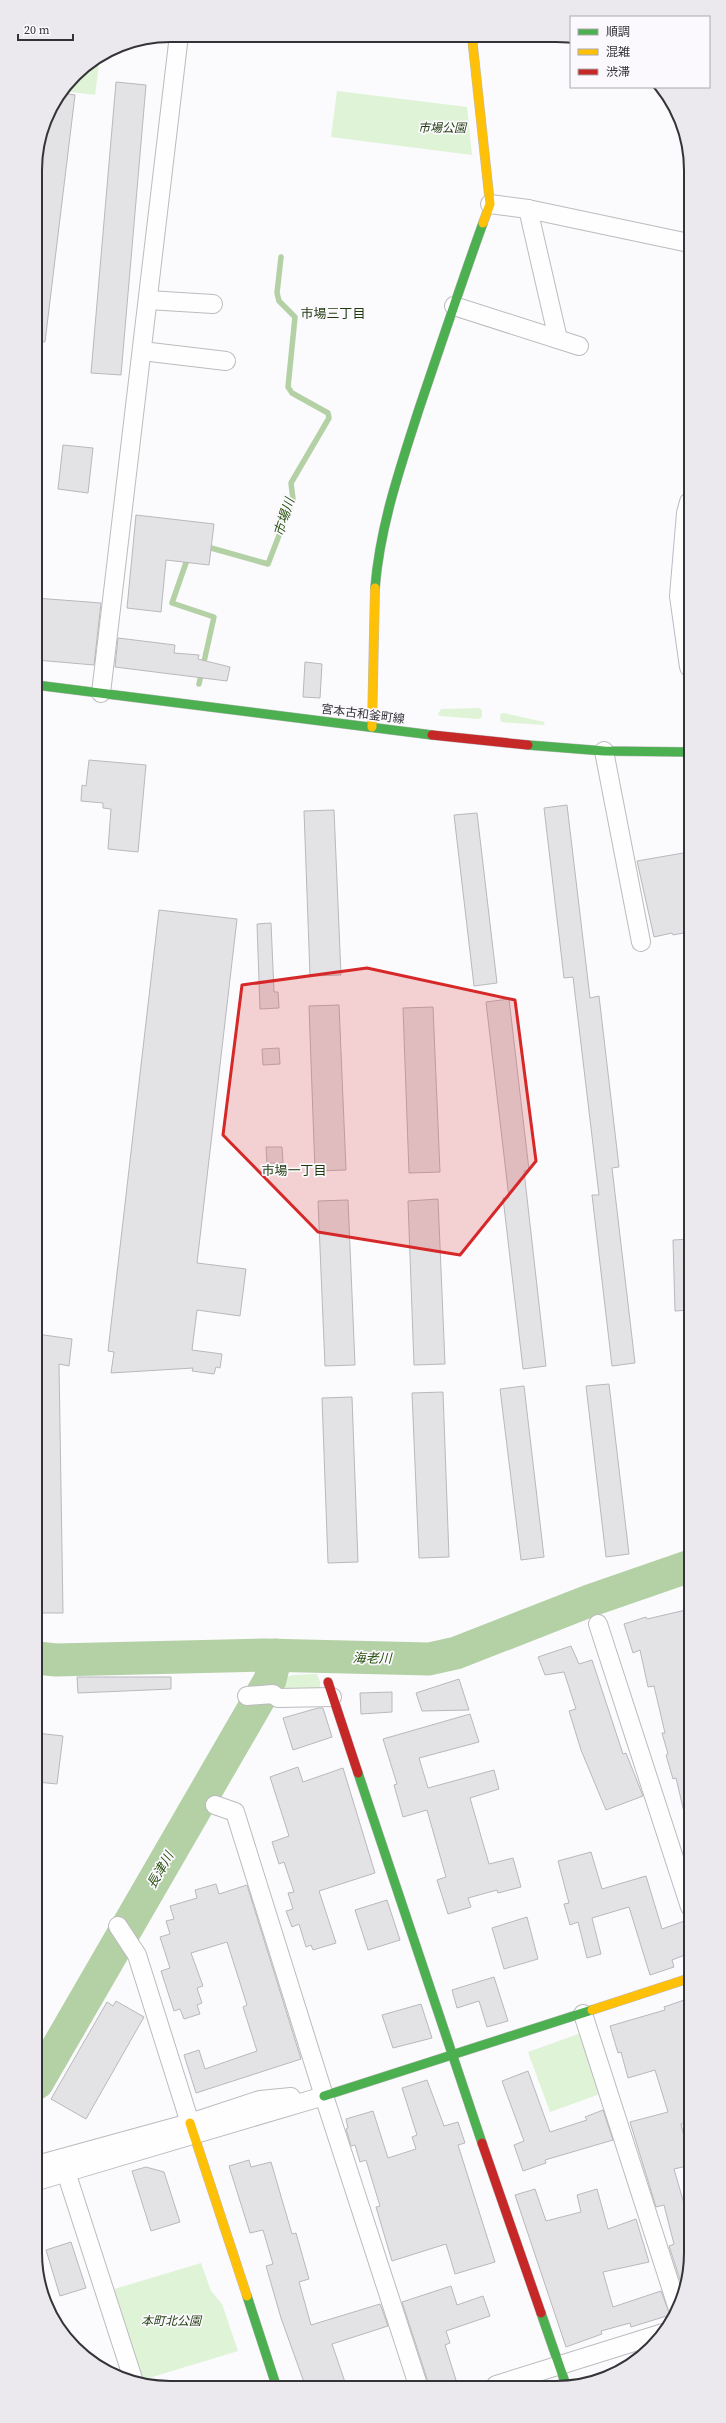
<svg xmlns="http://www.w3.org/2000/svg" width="726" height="2423" viewBox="0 0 726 2423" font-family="'Source Serif 4','Noto Sans JP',serif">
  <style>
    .green { fill: #dff3d6 }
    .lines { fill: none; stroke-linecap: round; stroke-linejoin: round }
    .stream { stroke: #b3d1a4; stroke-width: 5.5 }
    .river { stroke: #b3d1a4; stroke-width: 33 }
    .building { fill: #e3e2e5; stroke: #b9b8bc }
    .street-casing { stroke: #bcbbbe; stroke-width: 20 }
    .fast-casing { stroke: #bcbbbe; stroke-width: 10 }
    .slow-casing { stroke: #bcbbbe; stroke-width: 10 }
    .jam-casing { stroke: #bcbbbe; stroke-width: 10 }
    .street { stroke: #fefeff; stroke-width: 18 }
    .fast { stroke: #4caf50; stroke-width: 9 }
    .slow { stroke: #ffc107; stroke-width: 9 }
    .jam { stroke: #c62828; stroke-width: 9 }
    .marked { fill: #d62828; fill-opacity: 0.2; stroke: #d62828; stroke-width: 3; stroke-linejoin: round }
    .labels { text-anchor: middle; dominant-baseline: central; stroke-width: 3.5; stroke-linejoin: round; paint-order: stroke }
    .park-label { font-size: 12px; font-style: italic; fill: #1f3c0e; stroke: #fbf9fe }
    .street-label { font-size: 12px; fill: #343337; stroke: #fbf9fe }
    .neighbourhood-label { font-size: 13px; fill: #1e3a0c; stroke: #fbf9fe }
    .water-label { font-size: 13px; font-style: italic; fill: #29520e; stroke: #fbf9fe }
    .rim { fill: none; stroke: #343337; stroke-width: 2 }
  </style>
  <rect width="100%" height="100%" fill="#fbfafd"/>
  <g class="green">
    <polygon points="100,58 95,95 63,91 75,74"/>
    <polygon points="337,91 467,107 472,155 331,137"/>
    <polygon points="479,708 482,710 482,717 479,719 440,716 438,714 441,709"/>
    <polygon points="504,713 544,722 545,723 543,725 501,722 500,714"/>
    <polygon points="317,1674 320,1682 320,1692 288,1693 278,1686 282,1678 293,1675"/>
    <polygon points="581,2033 603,2093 550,2112 528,2052"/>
    <polygon points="201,2263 211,2291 222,2304 238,2351 139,2381 111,2290"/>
  </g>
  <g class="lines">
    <g class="stream">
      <polyline points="204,546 268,564 293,499 291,483 329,418 328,413 292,393 288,387 295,317 279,301 277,293 281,257"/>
      <polyline points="188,557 172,603 214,617 199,684"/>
    </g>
    <g class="river">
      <polyline points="37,1658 56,1660 263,1655 429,1659 456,1653 589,1601 690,1566"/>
      <polyline points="37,2083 270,1680 276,1655"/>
    </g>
  </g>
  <g class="building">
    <polygon points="116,82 146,85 121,375 91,373"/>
    <polygon points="62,93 75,95 45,342 35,341 35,162 45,118"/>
    <polygon points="63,445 93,448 88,493 58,489"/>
    <polygon points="136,515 214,524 209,565 166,560 161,612 127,608"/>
    <polygon points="36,598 101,603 94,665 36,660"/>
    <polygon points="118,638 175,645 174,653 199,655 198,659 230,667 227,681 115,667"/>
    <polygon points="305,662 322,664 320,698 303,697"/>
    <polygon points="89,760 146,765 138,852 108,849 111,809 103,808 103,803 81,801 82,785 86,786"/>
    <polygon points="567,805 590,998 599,996 619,1167 612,1168 635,1363 612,1366 592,1195 599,1195 573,977 564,978 544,808"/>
    <polygon points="334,810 341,975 310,976 304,811"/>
    <polygon points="477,813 497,983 474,986 454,815"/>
    <polygon points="689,852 689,932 673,935 672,933 654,937 637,861"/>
    <polygon points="159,910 237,919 197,1263 246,1269 240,1316 197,1310 192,1350 222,1354 220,1368 216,1367 214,1374 192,1371 193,1368 111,1373 114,1352 108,1351"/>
    <polygon points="271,923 274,992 278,992 279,1008 260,1009 257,924"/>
    <polygon points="509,999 529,1170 524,1171 546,1366 523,1369 503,1198 509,1198 486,1002"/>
    <polygon points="339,1005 346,1170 315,1171 309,1006"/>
    <polygon points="433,1007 440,1172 409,1173 403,1008"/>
    <polygon points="279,1048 280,1064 263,1065 262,1049"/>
    <polygon points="266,1147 282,1147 283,1163 267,1163"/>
    <polygon points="438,1199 445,1364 414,1365 408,1201"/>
    <polygon points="348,1200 355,1365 325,1366 318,1201"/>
    <polygon points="690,1239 690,1310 675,1311 673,1240"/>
    <polygon points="37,1334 72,1339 69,1366 59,1364 63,1613 37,1613"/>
    <polygon points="609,1384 629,1554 606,1557 586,1386"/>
    <polygon points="524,1386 544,1557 521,1560 500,1389"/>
    <polygon points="443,1392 449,1557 419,1558 412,1393"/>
    <polygon points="352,1397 358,1562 328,1563 322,1398"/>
    <polygon points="690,1609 690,1811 684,1812 676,1778 673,1779 666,1755 668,1754 662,1733 665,1733 654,1686 648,1687 640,1650 633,1653 624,1624 646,1617 647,1619"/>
    <polygon points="571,1646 579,1664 592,1660 623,1754 626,1753 643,1796 606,1810 581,1750 569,1711 576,1709 564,1672 545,1675 538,1657"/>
    <polygon points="77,1677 171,1677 171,1689 78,1693"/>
    <polygon points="459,1679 469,1710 422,1711 416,1693"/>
    <polygon points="392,1692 392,1712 361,1714 360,1693"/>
    <polygon points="318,1708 323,1708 332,1737 293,1750 283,1718"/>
    <polygon points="470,1714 479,1742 419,1758 428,1788 494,1770 499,1789 470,1798 489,1864 513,1858 521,1887 498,1893 497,1890 468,1898 471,1907 448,1914 437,1880 446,1877 427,1810 403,1817 394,1785 397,1784 383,1739"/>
    <polygon points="37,1733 63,1736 57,1784 37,1782"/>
    <polygon points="298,1767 303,1782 343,1768 375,1873 319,1891 336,1943 313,1950 311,1945 306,1947 299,1924 292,1927 286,1911 293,1909 288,1893 294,1892 284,1862 279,1864 272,1842 289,1836 270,1777"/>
    <polygon points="591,1852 602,1889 646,1876 662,1929 690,1919 690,1953 672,1960 674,1967 650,1975 629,1907 592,1918 601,1954 587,1958 578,1922 570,1925 564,1904 569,1903 558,1861"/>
    <polygon points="216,1884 219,1894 247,1885 301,2059 196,2093 184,2055 199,2050 205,2069 257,2051 243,2007 247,2005 227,1942 191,1953 203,1986 197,1988 202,2003 197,2005 200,2014 184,2019 180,2009 174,2011 161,1971 170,1968 160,1937 170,1934 166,1921 174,1919 170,1906 197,1898 195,1890"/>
    <polygon points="387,1900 400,1940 368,1950 355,1910"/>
    <polygon points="527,1917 538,1959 504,1969 492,1928"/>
    <polygon points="494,1977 508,2021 487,2027 479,2001 457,2008 452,1990"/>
    <polygon points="690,1998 691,2123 681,2124 691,2165 674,2169 685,2207 691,2205 691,2261 684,2292 669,2246 674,2244 664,2205 656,2207 630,2122 668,2112 655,2070 628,2078 621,2052 618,2053 610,2026 665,2010 664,2007"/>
    <polygon points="116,2001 144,2017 86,2119 51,2099 107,2002 113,2006"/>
    <polygon points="421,2004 432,2038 393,2048 382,2015"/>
    <polygon points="528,2071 550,2132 587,2120 585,2117 603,2110 613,2140 545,2160 546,2163 523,2171 514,2145 524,2141 502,2081"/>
    <polygon points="427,2080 444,2126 458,2122 465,2143 458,2145 495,2262 455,2274 446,2244 392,2261 376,2207 380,2206 366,2160 360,2162 355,2145 351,2146 346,2129 348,2128 346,2119 373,2111 388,2158 416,2149 412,2137 417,2135 402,2088"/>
    <polygon points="249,2160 251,2167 271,2162 292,2234 296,2233 309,2279 299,2282 311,2325 380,2304 382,2309 388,2326 332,2344 346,2385 305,2385 281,2318 266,2266 273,2264 263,2230 250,2233 229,2166"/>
    <polygon points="146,2167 164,2172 180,2222 151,2231 132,2171"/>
    <polygon points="535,2189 546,2221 581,2212 577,2195 597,2189 608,2229 636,2219 649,2262 603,2272 613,2307 661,2291 670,2315 631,2327 630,2323 601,2331 602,2334 566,2347 515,2195"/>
    <polygon points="71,2242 86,2288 60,2296 46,2250"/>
    <polygon points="451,2286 457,2305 483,2296 490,2316 446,2331 450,2343 445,2345 456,2380 440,2385 429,2385 402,2302"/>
  </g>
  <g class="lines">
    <defs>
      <g id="street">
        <polyline points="490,204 528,209 689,243"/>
        <polyline points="528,209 558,339"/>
        <polyline points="148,300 213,304"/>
        <polyline points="454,306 579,346"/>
        <polyline points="142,351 226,361"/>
        <polyline points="689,502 686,513 679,596 689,667"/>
        <polyline points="101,693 179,35"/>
        <polyline points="604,751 641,942"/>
        <polyline points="598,1624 690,1907"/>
        <polyline points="247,1696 273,1694 278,1698 332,1697"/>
        <polyline points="215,1805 235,1812 324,2096 418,2385"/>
        <polyline points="118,1926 137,1955 190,2123"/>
        <polyline points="583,2014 678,2309"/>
        <polyline points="37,2165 190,2123 260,2100 291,2097"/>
        <polyline points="66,2172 134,2382"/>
        <polyline points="37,2181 324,2096"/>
        <polyline points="496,2385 663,2333"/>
      </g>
      <g id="fast">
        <path d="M375 588C380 526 400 468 419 409 440 347 461 284 483 223"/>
        <polyline points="36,685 432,735"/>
        <polyline points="528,745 604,751 689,752"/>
        <polyline points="358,1773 482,2143"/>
        <polyline points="324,2096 592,2010"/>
        <polyline points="247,2296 276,2385"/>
        <polyline points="541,2313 566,2385"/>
      </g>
      <g id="slow">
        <polyline points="472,37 490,204 483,223"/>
        <polyline points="372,727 375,588"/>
        <polyline points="592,2010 690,1978"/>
        <polyline points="190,2123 247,2296"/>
      </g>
      <g id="jam">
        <polyline points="432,735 528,745"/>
        <polyline points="328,1682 358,1773"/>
        <polyline points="482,2143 541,2313"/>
      </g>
    </defs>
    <use href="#street" class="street-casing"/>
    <use href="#fast" class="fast-casing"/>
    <use href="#slow" class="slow-casing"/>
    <use href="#jam" class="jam-casing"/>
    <use href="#street" class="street"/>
    <use href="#fast" class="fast"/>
    <use href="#slow" class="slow"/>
    <use href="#jam" class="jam"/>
  </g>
  <path class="marked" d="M367 968 515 1000 536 1161 460 1255 318 1232 223 1135 242 985Z"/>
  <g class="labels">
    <g class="park-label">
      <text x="442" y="128">市場公園</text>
      <text x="171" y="2321">本町北公園</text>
    </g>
    <g class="street-label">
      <text transform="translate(363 714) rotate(7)">宮本古和釜町線</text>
    </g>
    <g class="neighbourhood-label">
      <text x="333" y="313">市場三丁目</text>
      <text x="294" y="1170">市場一丁目</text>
    </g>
    <g class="water-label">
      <text transform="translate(284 517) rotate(-72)">市場川</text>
      <text transform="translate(372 1658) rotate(1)">海老川</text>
      <text transform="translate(160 1870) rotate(-60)">長津川</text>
    </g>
  </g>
  <path d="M0 0H726V2423H0ZM170 42H556A128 128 0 0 1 684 170V2253A128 128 0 0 1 556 2381H170A128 128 0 0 1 42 2253V170A128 128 0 0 1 170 42Z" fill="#ebe9ee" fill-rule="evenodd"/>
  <path class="rim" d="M170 42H556A128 128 0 0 1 684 170V2253A128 128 0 0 1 556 2381H170A128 128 0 0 1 42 2253V170A128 128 0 0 1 170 42Z"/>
  <rect x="570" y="16" width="140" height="72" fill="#fbf9fe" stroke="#abaaae"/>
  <rect x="578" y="29" width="20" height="6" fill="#4caf50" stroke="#abaaae"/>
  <text x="606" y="36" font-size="12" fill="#343337">順調</text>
  <rect x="578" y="49" width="20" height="6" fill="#ffc107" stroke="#abaaae"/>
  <text x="606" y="56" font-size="12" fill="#343337">混雑</text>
  <rect x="578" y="69" width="20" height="6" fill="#c62828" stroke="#abaaae"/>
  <text x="606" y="76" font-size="12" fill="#343337">渋滞</text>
  <path d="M18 34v6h55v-6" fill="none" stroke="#343337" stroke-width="2"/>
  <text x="24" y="34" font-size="12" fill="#343337" stroke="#fbf9fe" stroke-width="3" paint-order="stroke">20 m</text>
</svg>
